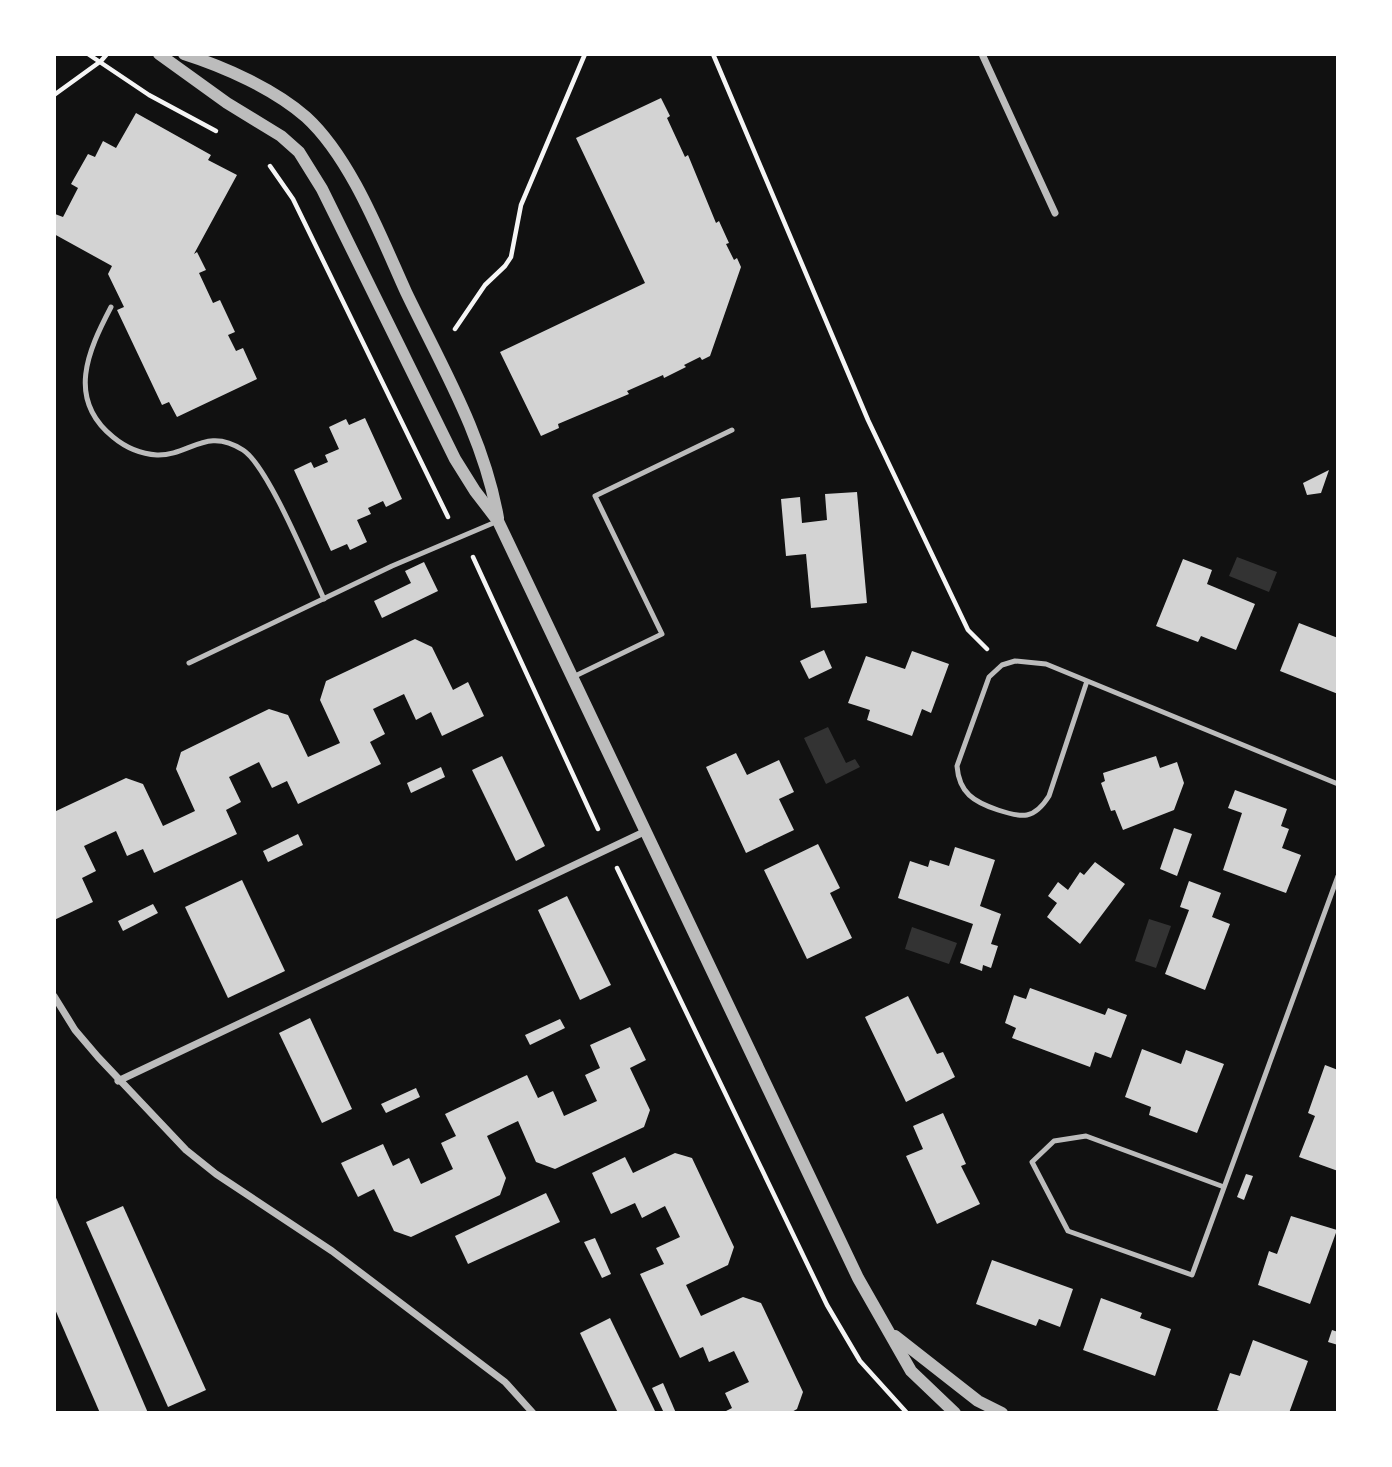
<svg xmlns="http://www.w3.org/2000/svg" width="1392" height="1467" viewBox="0 0 1392 1467" font-family="Mulish,sans-serif">
  <style>
    .water { fill: #333 }
    .building { fill: #d3d3d3 }
    .lines { fill: none; stroke-linecap: round; stroke-linejoin: round }
    .path { stroke: #f5f5f5; stroke-width: 4.5 }
    .service { stroke: #bcbcbc; stroke-width: 5 }
    .minor { stroke: #bcbcbc; stroke-width: 7 }
    .tertiary { stroke: #bcbcbc; stroke-width: 12 }
  </style>
  <rect width="100%" height="100%" fill="#111"/>
  <g class="water">
    <polygon points="1237,557 1277,572 1269,592 1229,576"/>
    <polygon points="828,727 846,763 855,759 860,767 826,784 804,738"/>
    <polygon points="1149,919 1171,926 1156,968 1135,961"/>
    <polygon points="912,927 957,943 949,964 905,949"/>
  </g>
  <g class="building">
    <polygon points="661,98 670,116 667,118 685,157 688,155 716,223 719,221 729,243 726,244 734,260 737,258 741,267 710,356 702,360 700,357 684,365 686,367 664,378 663,375 627,391 629,394 558,424 559,428 541,436 500,352 645,283 576,138"/>
    <polygon points="136,113 211,155 208,160 237,175 194,254 197,252 206,270 199,273 213,303 220,300 235,332 228,335 236,351 243,348 257,379 177,417 169,402 162,405 117,310 124,307 108,274 112,266 54,234 54,215 55,214 63,217 78,188 71,184 88,154 95,157 103,141 116,148"/>
    <polygon points="365,418 402,499 386,507 383,501 368,508 371,514 357,520 367,542 350,550 347,544 331,551 294,470 311,462 314,468 328,462 325,455 339,449 329,427 346,419 349,425"/>
    <polygon points="1329,470 1321,493 1307,495 1303,483"/>
    <polygon points="857,492 867,603 811,608 806,554 786,556 781,499 800,497 802,523 827,520 825,494"/>
    <polygon points="1183,559 1212,570 1207,584 1255,604 1236,650 1201,636 1198,642 1156,626"/>
    <polygon points="424,562 438,591 382,618 374,601 411,583 405,571"/>
    <polygon points="1299,623 1338,638 1338,694 1280,671"/>
    <polygon points="415,639 432,647 453,690 468,682 484,716 442,736 431,712 416,720 404,694 373,709 385,734 370,742 381,764 298,804 287,781 272,788 259,762 229,777 241,802 226,810 237,834 154,873 143,849 127,856 116,831 84,846 96,871 82,878 93,902 54,920 54,812 126,778 143,784 163,826 195,811 176,769 181,752 269,709 288,715 308,757 340,743 320,700 326,681"/>
    <polygon points="824,650 832,668 809,679 800,661"/>
    <polygon points="912,651 949,664 931,713 922,709 912,736 867,720 870,710 848,703 866,656 905,669"/>
    <polygon points="736,753 747,775 779,760 794,792 779,799 794,830 746,853 706,767"/>
    <polygon points="502,756 545,846 516,861 472,770"/>
    <polygon points="1156,756 1160,768 1177,762 1184,783 1174,810 1123,830 1115,810 1111,811 1101,783 1105,781 1103,773"/>
    <polygon points="441,767 445,777 411,793 407,783"/>
    <polygon points="1235,790 1287,809 1281,826 1289,829 1282,848 1301,855 1286,893 1223,870 1242,813 1228,808"/>
    <polygon points="1174,828 1192,834 1177,876 1160,869"/>
    <polygon points="298,834 303,845 268,862 263,851"/>
    <polygon points="818,844 840,888 830,893 852,938 807,959 764,870"/>
    <polygon points="955,847 995,860 980,906 1001,914 991,944 998,946 991,968 983,965 982,971 960,963 973,924 898,898 910,861 928,867 930,860 949,866"/>
    <polygon points="1095,862 1125,884 1080,944 1047,917 1057,903 1048,896 1058,882 1068,890 1080,872 1084,875"/>
    <polygon points="242,880 285,971 228,998 185,907"/>
    <polygon points="1189,881 1221,893 1212,917 1230,924 1205,990 1165,974 1189,910 1180,907"/>
    <polygon points="567,896 611,985 580,1000 538,910"/>
    <polygon points="153,904 158,913 123,931 118,921"/>
    <polygon points="1030,988 1105,1015 1108,1008 1127,1015 1111,1058 1095,1052 1090,1067 1012,1038 1016,1028 1005,1023 1014,995 1026,999"/>
    <polygon points="908,996 937,1054 943,1052 955,1077 906,1102 865,1017"/>
    <polygon points="310,1018 352,1109 322,1123 279,1033"/>
    <polygon points="560,1019 565,1028 530,1045 525,1035"/>
    <polygon points="630,1027 646,1060 630,1068 650,1110 644,1127 555,1169 536,1162 518,1121 487,1136 506,1178 500,1195 411,1237 394,1231 374,1189 358,1197 341,1163 383,1144 393,1166 409,1158 421,1184 453,1169 441,1143 456,1136 445,1114 527,1075 538,1098 553,1091 564,1116 597,1101 585,1075 600,1068 590,1045"/>
    <polygon points="1142,1049 1181,1064 1186,1050 1224,1064 1197,1133 1149,1115 1151,1107 1125,1097"/>
    <polygon points="1325,1065 1338,1070 1338,1171 1299,1157 1315,1116 1308,1113"/>
    <polygon points="416,1088 420,1097 386,1113 381,1104"/>
    <polygon points="943,1113 966,1164 961,1166 980,1204 937,1224 906,1156 923,1149 913,1126"/>
    <polygon points="675,1153 692,1158 734,1247 728,1265 686,1285 701,1316 743,1297 761,1303 803,1392 797,1409 790,1413 722,1413 732,1408 725,1393 749,1382 734,1351 709,1362 703,1347 680,1358 640,1274 664,1264 656,1248 680,1237 665,1206 642,1218 635,1203 611,1214 592,1173 625,1157 633,1173"/>
    <polygon points="1246,1174 1253,1176 1244,1200 1237,1197"/>
    <polygon points="54,1193 148,1413 100,1413 54,1307"/>
    <polygon points="546,1193 560,1222 468,1264 455,1236"/>
    <polygon points="123,1206 206,1390 168,1407 86,1222"/>
    <polygon points="1291,1216 1337,1230 1310,1304 1258,1285 1269,1251 1277,1254"/>
    <polygon points="595,1238 611,1274 602,1278 584,1242"/>
    <polygon points="992,1260 1073,1289 1060,1327 1039,1319 1036,1326 976,1304"/>
    <polygon points="1101,1298 1142,1313 1140,1318 1171,1329 1155,1376 1083,1350"/>
    <polygon points="610,1318 655,1411 651,1413 618,1413 580,1333"/>
    <polygon points="1332,1330 1338,1332 1338,1345 1328,1342"/>
    <polygon points="1253,1340 1308,1361 1289,1413 1225,1413 1217,1410 1230,1373 1240,1376"/>
    <polygon points="663,1383 676,1413 664,1413 652,1388"/>
  </g>
  <g class="lines">
    <g class="path">
      <polyline points="88,54 149,95 216,131"/>
      <polyline points="713,54 868,420 968,630 987,649"/>
      <polyline points="54,95 101,61 107,54"/>
      <polyline points="270,166 293,199 448,517"/>
      <polyline points="455,329 485,285 505,266 511,257 521,205 585,54"/>
      <polyline points="473,557 598,829"/>
      <polyline points="617,868 827,1305 860,1361 907,1413"/>
    </g>
    <g class="service">
      <path d="M111 307C88 351 66 399 113 437 125 447 141 454 157 455 189 456 206 426 243 450 268 466 309 567 324 599"/>
      <polyline points="189,663 392,566 498,521"/>
      <polyline points="573,677 662,634 595,496 732,430"/>
      <path d="M1087 681 1049 796C1034 820 1022 818 998 810 974 802 959 793 957 766L989 677 1002 665 1015 661 1046 664 1338 784"/>
      <polyline points="1224,1187 1086,1136 1054,1141 1032,1162 1068,1231 1192,1275 1338,876"/>
    </g>
    <g class="minor">
      <polyline points="982,54 1055,213"/>
      <polyline points="54,996 75,1030 98,1057 186,1150 216,1174 332,1251 505,1382 533,1413"/>
      <polyline points="118,1081 646,831"/>
    </g>
    <g class="tertiary">
      <polyline points="159,54 227,103 281,136 299,152 322,189 455,459 475,491 498,521 858,1278 911,1371 955,1413"/>
      <path d="M184 54C225 67 274 89 306 117 351 158 381 237 406 292 441 365 484 437 498 518"/>
      <polyline points="895,1336 978,1401 1002,1413"/>
    </g>
  </g>
  <rect width="1392" height="1467" fill="none" stroke="#ffffff" stroke-width="112"/>
</svg>
